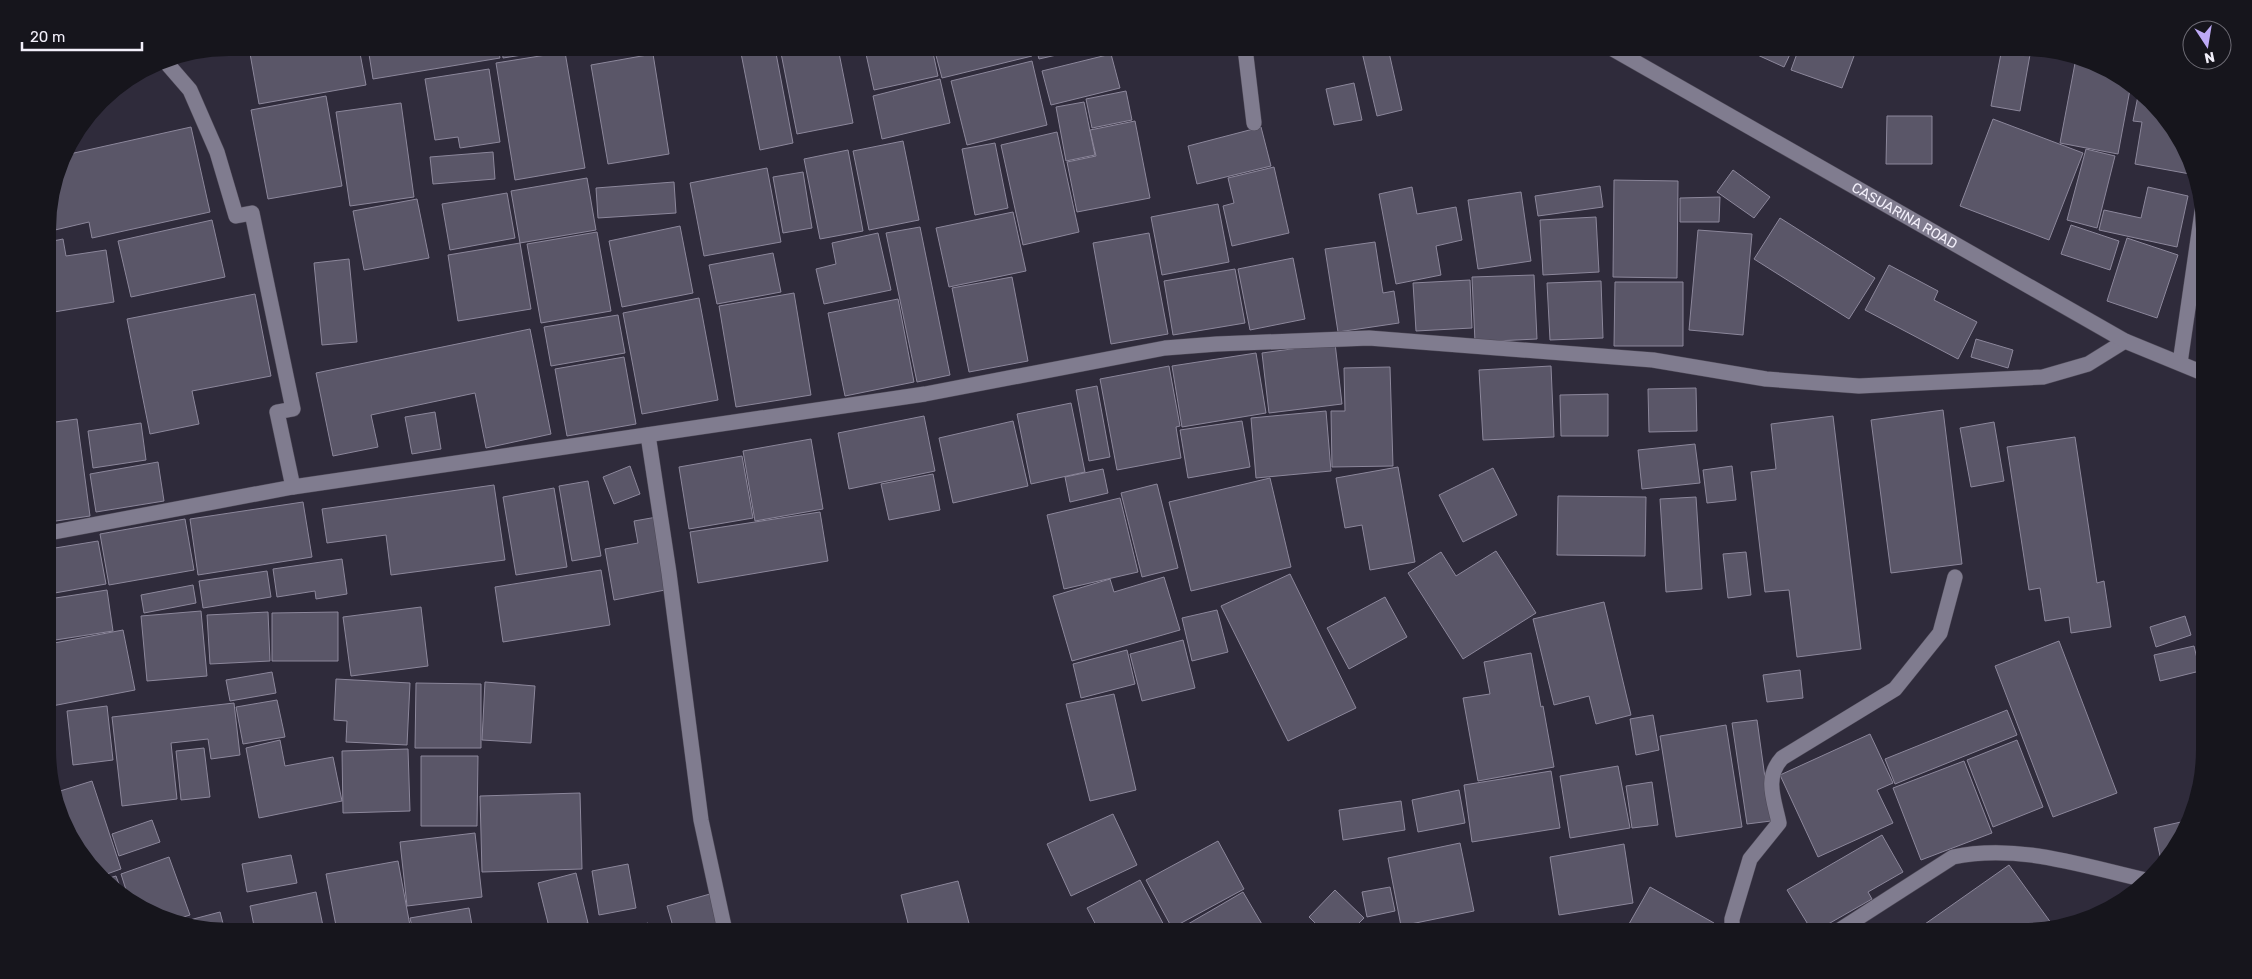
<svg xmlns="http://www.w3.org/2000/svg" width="2252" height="979" viewBox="0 0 2252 979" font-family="Rubik,sans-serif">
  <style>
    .building { fill: #5a5668; stroke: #8c879b }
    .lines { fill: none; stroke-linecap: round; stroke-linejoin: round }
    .lane-casing { stroke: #4c4856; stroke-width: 16 }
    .street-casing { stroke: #4c4856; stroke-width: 16 }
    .secondary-casing { stroke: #4c4856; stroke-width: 16 }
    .lane { stroke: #807c8f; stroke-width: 15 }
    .street { stroke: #807c8f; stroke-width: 15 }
    .secondary { stroke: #807c8f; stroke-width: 15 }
    .labels { text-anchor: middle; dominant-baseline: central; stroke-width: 4; stroke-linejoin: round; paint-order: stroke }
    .street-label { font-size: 14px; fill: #f2effa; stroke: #16151c }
  </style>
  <rect width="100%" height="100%" fill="#2f2b3b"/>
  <g class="building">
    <polygon points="249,48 359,48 366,85 259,104"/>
    <polygon points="368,48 498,48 500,58 373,79"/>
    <polygon points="502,48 567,48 503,58"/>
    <polygon points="584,48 608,48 584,51"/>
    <polygon points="740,48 775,48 793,143 760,150"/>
    <polygon points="780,48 838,48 853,123 797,134"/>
    <polygon points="895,48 932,48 938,76 874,90 866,54"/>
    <polygon points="934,48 1030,48 1032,56 942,78"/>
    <polygon points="1036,48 1087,48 1039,59"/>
    <polygon points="1361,48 1388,48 1402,110 1377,116"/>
    <polygon points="1742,48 1793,48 1784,67"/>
    <polygon points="1799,48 1857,48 1842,88 1791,70"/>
    <polygon points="2002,48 2031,49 2020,111 1991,106"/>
    <polygon points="565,52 585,168 515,180 496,63"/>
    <polygon points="653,54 669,154 608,164 591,65"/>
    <polygon points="1111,54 1120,88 1051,105 1042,71"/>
    <polygon points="2076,58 2092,61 2131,84 2118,154 2060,143"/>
    <polygon points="1032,61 1047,125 967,145 951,81"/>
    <polygon points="489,69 500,142 460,148 458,137 435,140 425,79"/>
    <polygon points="940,79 950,123 882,139 873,96"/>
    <polygon points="1354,83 1362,120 1334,125 1326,89"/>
    <polygon points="1126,91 1132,120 1092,128 1086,99"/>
    <polygon points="2139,91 2167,119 2190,174 2135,164 2142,122 2133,121"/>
    <polygon points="326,96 342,186 268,199 251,110"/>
    <polygon points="1084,102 1095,155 1066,161 1056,107"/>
    <polygon points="401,103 414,197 350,206 336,112"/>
    <polygon points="1887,116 1932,116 1932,164 1886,164"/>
    <polygon points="1993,119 2083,153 2049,240 1960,206"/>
    <polygon points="1135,121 1150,198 1077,212 1067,162 1096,156 1090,130"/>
    <polygon points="191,127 210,212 92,238 89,222 55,230 50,209 65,155"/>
    <polygon points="1261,127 1271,166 1197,184 1188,146"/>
    <polygon points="1057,132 1079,232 1023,245 1001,145"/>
    <polygon points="903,141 919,220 869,230 853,151"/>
    <polygon points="995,143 1008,208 975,215 962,149"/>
    <polygon points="2086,149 2115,156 2097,228 2067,220"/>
    <polygon points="848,150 863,231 820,239 804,159"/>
    <polygon points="493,152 495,179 433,184 430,157"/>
    <polygon points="1274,167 1289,233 1232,246 1223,206 1234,203 1228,178"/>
    <polygon points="767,168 781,242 704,256 690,183"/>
    <polygon points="1733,170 1770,197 1754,218 1717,192"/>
    <polygon points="803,172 812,228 783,233 773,177"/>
    <polygon points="587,178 596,230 520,243 511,191"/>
    <polygon points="1614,180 1678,181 1677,278 1613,277"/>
    <polygon points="674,182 676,213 598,218 596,188"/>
    <polygon points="1600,186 1603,207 1538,216 1535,196"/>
    <polygon points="1412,187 1417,214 1456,207 1462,240 1436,246 1441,275 1396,284 1379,194"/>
    <polygon points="2148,187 2188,196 2177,247 2099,230 2104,210 2141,218"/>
    <polygon points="1521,192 1531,261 1478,269 1468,200"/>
    <polygon points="507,193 515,238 450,250 442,204"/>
    <polygon points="1720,197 1719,222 1680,222 1680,198"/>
    <polygon points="417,199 429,258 364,270 353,211"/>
    <polygon points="1218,204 1229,262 1162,275 1151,217"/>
    <polygon points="1013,212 1026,271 949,287 936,228"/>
    <polygon points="1596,217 1599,272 1543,275 1540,220"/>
    <polygon points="1780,218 1875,278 1849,319 1754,259"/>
    <polygon points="212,220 225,277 131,297 118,241"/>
    <polygon points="2071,225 2119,241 2110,270 2061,254"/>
    <polygon points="680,226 693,293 622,307 609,241"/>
    <polygon points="920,227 950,375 917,382 886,233"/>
    <polygon points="1698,230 1752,234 1743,335 1689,330"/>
    <polygon points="597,232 611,311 541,323 527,244"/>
    <polygon points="878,233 891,290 824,304 816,269 836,264 832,243"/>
    <polygon points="1149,233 1168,334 1111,344 1093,243"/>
    <polygon points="2127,238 2178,255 2157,318 2107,301"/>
    <polygon points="63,239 66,256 106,250 114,302 48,313 48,242"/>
    <polygon points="1375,242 1383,293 1394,291 1399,323 1338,332 1325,249"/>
    <polygon points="520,243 531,309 458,321 448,255"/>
    <polygon points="773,253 781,292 717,304 709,265"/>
    <polygon points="1293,258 1305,319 1250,330 1238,269"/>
    <polygon points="349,259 357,342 322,345 314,263"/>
    <polygon points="1889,265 1938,291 1934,300 1977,322 1958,359 1865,310"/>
    <polygon points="1235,269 1245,323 1173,335 1164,281"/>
    <polygon points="1534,275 1537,339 1475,342 1472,277"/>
    <polygon points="1012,277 1028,361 969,372 952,288"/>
    <polygon points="1470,280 1472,328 1416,331 1413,283"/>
    <polygon points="1601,281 1603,338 1550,340 1547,283"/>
    <polygon points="1615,282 1683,282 1683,346 1614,346"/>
    <polygon points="794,293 811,395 736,407 719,306"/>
    <polygon points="255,294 271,376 192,391 199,424 150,434 127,319"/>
    <polygon points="699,298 718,400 642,414 623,313"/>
    <polygon points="898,299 914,382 845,396 828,313"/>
    <polygon points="618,315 625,353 551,366 544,327"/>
    <polygon points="530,329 551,434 486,448 475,393 371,415 378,447 333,456 316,373"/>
    <polygon points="1976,339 2013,350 2008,368 1971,357"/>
    <polygon points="1335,343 1342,404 1269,413 1262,353"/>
    <polygon points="1256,353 1266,413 1182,427 1172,366"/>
    <polygon points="624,357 636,424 567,436 555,369"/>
    <polygon points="1169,366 1180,426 1176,427 1181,458 1117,470 1100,379"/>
    <polygon points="1551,366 1554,437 1483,440 1479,370"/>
    <polygon points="1390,367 1393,466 1332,467 1331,411 1345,411 1344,368"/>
    <polygon points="48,379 55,413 48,414"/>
    <polygon points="1097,386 1110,457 1089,461 1076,390"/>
    <polygon points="1696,388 1697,431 1649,432 1648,389"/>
    <polygon points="1608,394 1608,436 1561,436 1560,395"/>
    <polygon points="1071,403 1085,472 1031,484 1017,414"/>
    <polygon points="1943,410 1962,564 1891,573 1871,420"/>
    <polygon points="1326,411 1331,471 1256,478 1251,418"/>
    <polygon points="435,412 441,449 412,454 405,417"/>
    <polygon points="924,416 935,471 849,489 838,433"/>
    <polygon points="1833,416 1861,649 1797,657 1789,590 1765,592 1751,472 1776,469 1771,424"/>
    <polygon points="77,419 90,516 49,522 48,423"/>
    <polygon points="1013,421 1028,486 953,503 939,438"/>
    <polygon points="1242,421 1250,467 1188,478 1180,430"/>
    <polygon points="1994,422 2004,481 1971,487 1960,428"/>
    <polygon points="141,423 146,460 93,468 88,431"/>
    <polygon points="2075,437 2097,583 2104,581 2111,627 2071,633 2069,617 2045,621 2040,588 2029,590 2007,447"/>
    <polygon points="811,439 823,509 755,521 743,451"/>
    <polygon points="1695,444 1700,483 1642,489 1638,450"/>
    <polygon points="742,456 753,518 689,529 679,467"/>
    <polygon points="158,462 164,501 96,512 90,474"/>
    <polygon points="630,466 640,494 614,504 603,477"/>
    <polygon points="1732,466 1736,500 1707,503 1703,470"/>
    <polygon points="1398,467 1415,562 1370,570 1362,525 1345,528 1336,478"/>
    <polygon points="1493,468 1517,515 1463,542 1439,495"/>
    <polygon points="1103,469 1108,493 1070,502 1065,477"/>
    <polygon points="933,474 940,510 889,520 881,484"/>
    <polygon points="1270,478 1291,567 1191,591 1169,502"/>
    <polygon points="588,481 601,556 572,561 559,486"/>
    <polygon points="1157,484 1178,568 1142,577 1121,493"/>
    <polygon points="494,485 505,560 391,575 386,535 327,543 322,509"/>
    <polygon points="554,488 567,567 516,575 503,497"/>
    <polygon points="1558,496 1646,497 1645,556 1557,555"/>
    <polygon points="1696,497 1702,589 1666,592 1660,499"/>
    <polygon points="1120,498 1138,572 1064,589 1047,515"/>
    <polygon points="303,502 312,557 198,575 190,519"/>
    <polygon points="820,512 828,561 698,583 690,532"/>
    <polygon points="657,517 670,589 614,600 605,549 638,543 634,521"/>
    <polygon points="185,519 194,570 109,585 100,534"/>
    <polygon points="98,541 106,584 49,594 49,549"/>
    <polygon points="1496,551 1536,613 1463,659 1408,573 1441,552 1456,576"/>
    <polygon points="1746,552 1751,595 1728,598 1723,554"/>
    <polygon points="342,559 347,594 316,599 315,591 277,597 273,569"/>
    <polygon points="601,570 610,625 503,642 495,587"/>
    <polygon points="267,571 271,597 203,608 199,581"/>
    <polygon points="1290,574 1356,708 1288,741 1221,606"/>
    <polygon points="1164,577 1180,630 1072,661 1053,596 1110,579 1114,592"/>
    <polygon points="193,585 196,603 144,613 141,595"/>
    <polygon points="107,590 113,631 49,641 49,599"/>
    <polygon points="1385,597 1407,637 1349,669 1327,628"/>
    <polygon points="1604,602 1631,715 1596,724 1589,696 1554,705 1533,619"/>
    <polygon points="421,607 428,666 351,676 343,617"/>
    <polygon points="1217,610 1228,652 1192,661 1182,618"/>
    <polygon points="201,611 207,676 147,681 141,616"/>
    <polygon points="268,612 270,661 210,664 207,615"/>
    <polygon points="338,612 338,661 272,661 272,613"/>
    <polygon points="2185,616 2191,635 2156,647 2150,627"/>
    <polygon points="123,630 135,690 52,706 49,689 49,644"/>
    <polygon points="1183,640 1195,688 1142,701 1130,654"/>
    <polygon points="2059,641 2117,793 2053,817 1995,666"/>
    <polygon points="2194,646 2200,671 2160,681 2154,655"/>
    <polygon points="1127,650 1135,684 1081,698 1073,664"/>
    <polygon points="1531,653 1541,707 1543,706 1554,767 1478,781 1463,698 1490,694 1484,662"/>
    <polygon points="1800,670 1803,698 1767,702 1763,675"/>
    <polygon points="272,672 276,693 230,701 226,680"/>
    <polygon points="336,679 410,683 407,745 346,742 347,721 334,720"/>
    <polygon points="485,682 535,686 531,743 482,740"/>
    <polygon points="416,683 481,684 481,748 415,748"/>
    <polygon points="1114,694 1136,790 1090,801 1066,704"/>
    <polygon points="277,700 285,737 243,744 236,707"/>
    <polygon points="234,703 240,755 211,759 208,739 171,743 177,799 122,806 112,717"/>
    <polygon points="107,706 113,760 73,765 67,711"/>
    <polygon points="2007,710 2017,735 1895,784 1885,759"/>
    <polygon points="1653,715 1659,750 1636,755 1630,719"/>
    <polygon points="1757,720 1771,821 1747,824 1732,723"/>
    <polygon points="1726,725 1742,827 1676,837 1660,736"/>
    <polygon points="1870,734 1893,783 1877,790 1893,823 1818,857 1780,775"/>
    <polygon points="280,740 285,766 333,757 342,801 259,818 246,748"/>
    <polygon points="2017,740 2043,807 1993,827 1967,760"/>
    <polygon points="204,748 210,797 181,800 176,751"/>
    <polygon points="408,749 410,811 343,813 342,751"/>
    <polygon points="421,756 478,756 477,826 421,826"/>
    <polygon points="1964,761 1992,833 1921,860 1893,788"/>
    <polygon points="1618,766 1630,828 1570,838 1560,776"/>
    <polygon points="1551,771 1560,828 1472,842 1464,785"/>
    <polygon points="92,781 121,869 104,875 85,860 57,792"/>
    <polygon points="1652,782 1658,825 1632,828 1626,786"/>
    <polygon points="1459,790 1465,823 1418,832 1412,800"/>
    <polygon points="580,793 582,869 482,872 480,796"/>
    <polygon points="1401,801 1405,830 1343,840 1339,810"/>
    <polygon points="1113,814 1137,865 1071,896 1047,844"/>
    <polygon points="152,820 160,842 119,856 112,834"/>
    <polygon points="2190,820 2167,860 2162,865 2154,828"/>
    <polygon points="475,833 482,897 407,906 400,842"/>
    <polygon points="1882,835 1903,872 1868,892 1872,899 1816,931 1812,931 1787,890"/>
    <polygon points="1218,841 1244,889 1172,928 1146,880"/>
    <polygon points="1460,843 1474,911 1401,926 1388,858"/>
    <polygon points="1624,844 1633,903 1559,915 1550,857"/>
    <polygon points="291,855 297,883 247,892 242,864"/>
    <polygon points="169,857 190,915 174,920 160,918 127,893 121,874"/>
    <polygon points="398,861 411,931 337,931 326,874"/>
    <polygon points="628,864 636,908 599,915 592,871"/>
    <polygon points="2009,865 2054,927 2034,931 1915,931"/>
    <polygon points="576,873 588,923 550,931 538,883"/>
    <polygon points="116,876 120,887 109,878"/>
    <polygon points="1140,880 1167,931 1099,931 1087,908"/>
    <polygon points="958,881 971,931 910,931 901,895"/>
    <polygon points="1390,887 1395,911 1367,917 1362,892"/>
    <polygon points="1650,887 1714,923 1709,931 1625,931"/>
    <polygon points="1335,890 1364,918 1351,931 1323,931 1309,917"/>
    <polygon points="316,892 324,931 255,931 250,906"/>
    <polygon points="1243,892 1266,931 1192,931 1188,924"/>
    <polygon points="710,894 720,931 666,931 674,930 667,906"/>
    <polygon points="469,908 473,931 413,931 410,918"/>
    <polygon points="220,912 225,931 182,922"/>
    <polygon points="648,923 651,931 622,931"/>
  </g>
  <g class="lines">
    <defs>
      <polyline id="lane" points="1245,48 1254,123"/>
      <g id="street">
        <polyline points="164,60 190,90 217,152 236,216 252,213 293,409 277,412 293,487"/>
        <polyline points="2180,363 2203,205"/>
        <polyline points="648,435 669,573 701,820 725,931"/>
        <polyline points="49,533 293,487 925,394 1165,348 1217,344 1369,338 1653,360 1766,379 1859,386 2043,377 2088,364 2125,341"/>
        <path d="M1732 931V919L1750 859 1779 823C1774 799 1764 778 1782 758L1895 689 1940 633 1955 577"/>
        <path d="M1838 931 1953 857C2018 843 2083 866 2146 880"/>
      </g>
      <g id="secondary">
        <path id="s1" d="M1611 48 2125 341 2203 373"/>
      </g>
    </defs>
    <use href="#lane" class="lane-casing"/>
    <use href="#street" class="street-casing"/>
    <use href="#secondary" class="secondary-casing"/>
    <use href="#lane" class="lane"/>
    <use href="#street" class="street"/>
    <use href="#secondary" class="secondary"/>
  </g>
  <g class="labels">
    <g class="street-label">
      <text stroke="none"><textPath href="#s1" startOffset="338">CASUARINA ROAD</textPath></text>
    </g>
  </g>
  <path d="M0 0H2252V979H0ZM229 56H2023A173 173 0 0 1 2196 229V750A173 173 0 0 1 2023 923H229A173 173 0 0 1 56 750V229A173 173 0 0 1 229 56Z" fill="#16151c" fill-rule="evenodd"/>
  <g transform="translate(2207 45) rotate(168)"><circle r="24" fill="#16151c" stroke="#6e6c75"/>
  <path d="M0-4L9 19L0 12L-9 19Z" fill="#bda9f5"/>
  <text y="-8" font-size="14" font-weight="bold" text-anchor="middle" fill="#f2effa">N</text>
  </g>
  <path d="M22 42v8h120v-8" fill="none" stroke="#f2effa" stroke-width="2.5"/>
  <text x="30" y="42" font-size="15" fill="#f2effa" stroke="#16151c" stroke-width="4" paint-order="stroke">20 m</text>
</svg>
